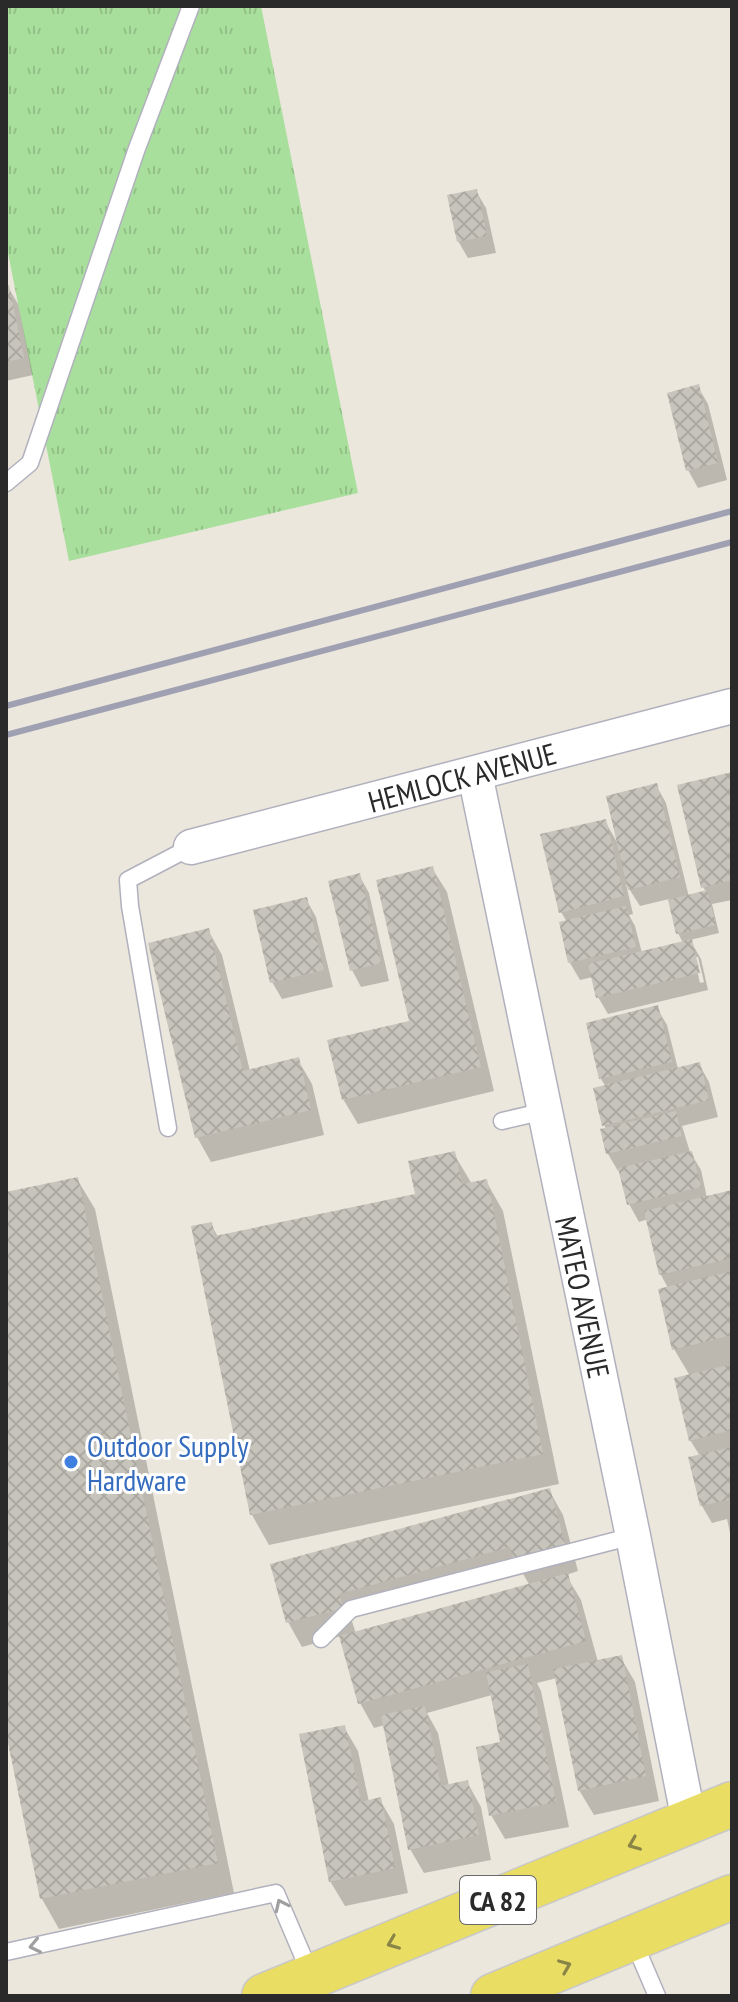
<svg xmlns="http://www.w3.org/2000/svg" width="738" height="2002" viewBox="0 0 738 2002" font-family="'PT Sans Narrow',sans-serif">
  <style>
    .grass { fill: url(#grass-tufts) }
    .shadow { fill: #0003; fill-rule: evenodd }
    .building { fill: url(#building-cross-hatch) }
    .lines { fill: none; stroke-linecap: round; stroke-linejoin: round }
    .lane-casing { stroke: #b0b1bd; stroke-width: 19 }
    .street-casing { stroke: #b0b1bd; stroke-width: 37 }
    .primary-casing { stroke: #c8c8c8; stroke-width: 47 }
    .lane { stroke: #fff; stroke-width: 16 }
    .street { stroke: #fff; stroke-width: 34 }
    .primary { stroke: #e9dd64; stroke-width: 44 }
    .rail { stroke: #a0a0b3; stroke-width: 6 }
    .oneway { stroke: #8a8447 }
    .oneway2 { stroke: #9f9f9f }
    .shop-dot { fill: #3f7fe0; stroke: #fff; stroke-width: 3 }
    .labels { text-anchor: middle; dominant-baseline: central; stroke-width: 6; stroke-linejoin: round; paint-order: stroke }
    .shield { fill: #fff; stroke: #6a6a6a; stroke-width: 2 }
    .shield-label { font-size: 28px; font-weight: bold; fill: #2a2a2a }
    .street-label { font-size: 30px; fill: #2a2a2a; stroke: #fff }
    .shop-label { font-size: 30px; fill: #366cbe; stroke: #fff; text-anchor: start }
  </style>
  <defs>
    <pattern id="grass-tufts" width="24" height="20" patternUnits="userSpaceOnUse" patternTransform="scale(2)"><rect width="24" height="20" fill="#a9df9c"/><path d="M3 7l-1-3M5 7V3M7 7l1-3M15 17l-1-3M17 17v-4M19 17l1-3" fill="none" stroke="#92c087"/></pattern>
    <pattern id="building-cross-hatch" width="8" height="8" patternUnits="userSpaceOnUse" patternTransform="scale(2)"><rect width="8" height="8" fill="#c7c5bb"/><path d="M0 0l8 8M0 8l8-8" fill="none" stroke="#aba9a1"/></pattern>
  </defs>
  <rect width="100%" height="100%" fill="#ebe7dd"/>
  <polygon class="grass" points="6,6 261,6 358,493 69,561 6,243"/>
  <g class="shadow">
    <polygon points="476,191 486,208 496,253 468,258 458,241"/>
    <polygon points="6,287 8,287 18,304 33,375 6,381"/>
    <polygon points="698,387 708,404 727,480 698,488 688,470"/>
    <path d="M732 774V900L712 904 719 933 690 940 701 959 708 990 608 1014 598 997 593 977 580 980 570 963 567 922 561 912 605 821 618 844 656 785 666 803 689 897 707 893 703 887ZM626 884 640 906 669 899 678 933 683 943 642 953 635 926 629 915 633 914ZM694 957H698L704 982 700 983Z"/>
    <polygon points="432,868 447,892 494,1091 358,1124 343,1099 412,1022"/>
    <polygon points="359,875 369,893 389,981 361,987 352,970"/>
    <polygon points="306,899 316,917 333,987 282,999 272,982"/>
    <polygon points="208,930 222,955 250,1071 298,1060 312,1084 324,1135 211,1162 197,1137"/>
    <polygon points="657,1008 667,1025 678,1069 699,1064 709,1082 718,1117 682,1126 690,1152 701,1170 707,1198 732,1192 732,1542 727,1519 712,1523 702,1506 700,1456 690,1440 690,1376 674,1349 668,1288 661,1275 648,1219 639,1222 629,1204 621,1170 618,1171 608,1154 603,1131 607,1130 604,1125 606,1087 601,1079"/>
    <polygon points="454,1154 472,1184 486,1181 503,1211 559,1484 269,1545 252,1515 211,1224 218,1237 417,1196"/>
    <polygon points="77,1179 95,1209 234,1893 59,1929 42,1899 6,1723 6,1194"/>
    <path d="M549 1490 563 1515 578 1571 566 1575 581 1600 598 1662 621 1658 635 1682 659 1801 594 1815 579 1790 557 1678 537 1683 541 1691 569 1827 505 1839 491 1815 502 1744 492 1695 427 1713 438 1733 449 1786 467 1782 481 1807 491 1860 424 1873 410 1849 385 1725 374 1728 360 1703 341 1636 302 1647 288 1622 273 1565ZM522 1572 530 1586 356 1634 351 1618Z"/>
    <polygon points="344,1727 358,1751 369,1802 380,1800 394,1824 408,1893 345,1906 330,1881"/>
  </g>
  <g class="building">
    <polygon points="477,189 487,236 457,242 447,195"/>
    <polygon points="6,285 9,285 24,358 6,362"/>
    <polygon points="699,384 718,463 686,471 667,393"/>
    <polygon points="732,772 732,880 701,888 677,785"/>
    <polygon points="657,783 680,877 628,890 606,796"/>
    <polygon points="606,819 624,896 559,913 540,834"/>
    <polygon points="433,866 481,1067 342,1100 327,1040 409,1021 376,880"/>
    <polygon points="360,873 381,963 350,971 328,881"/>
    <polygon points="707,890 716,925 676,934 668,900"/>
    <polygon points="307,897 324,970 270,983 253,910"/>
    <polygon points="626,906 636,947 568,963 559,922"/>
    <polygon points="209,928 243,1071 299,1057 311,1110 195,1138 148,943"/>
    <polygon points="692,939 700,973 596,998 588,964"/>
    <polygon points="658,1005 672,1062 599,1079 586,1023"/>
    <polygon points="700,1062 709,1100 602,1126 593,1088"/>
    <polygon points="676,1111 682,1136 606,1154 600,1129"/>
    <polygon points="455,1151 462,1184 487,1179 543,1454 250,1515 191,1226 212,1222 215,1236 415,1194 408,1161"/>
    <polygon points="692,1151 701,1187 627,1205 618,1168"/>
    <polygon points="78,1177 218,1863 40,1899 6,1733 6,1192"/>
    <polygon points="732,1190 732,1258 659,1275 644,1211"/>
    <polygon points="732,1271 732,1335 672,1350 658,1289"/>
    <polygon points="732,1364 732,1430 689,1441 674,1378"/>
    <polygon points="732,1447 732,1499 700,1506 688,1457"/>
    <polygon points="550,1488 566,1547 514,1561 510,1547 339,1594 343,1608 286,1623 270,1564"/>
    <polygon points="568,1573 586,1641 358,1704 339,1636"/>
    <polygon points="622,1655 646,1776 578,1791 553,1669"/>
    <polygon points="528,1664 556,1802 489,1816 476,1747 500,1742 486,1672"/>
    <polygon points="425,1706 441,1786 468,1780 479,1835 408,1850 381,1715"/>
    <polygon points="345,1725 361,1802 381,1797 395,1868 329,1882 299,1734"/>
  </g>
  <g class="lines">
    <defs>
      <g id="lane">
        <polyline points="6,483 30,463 136,151 191,6"/>
        <polyline points="502,1121 545,1111"/>
        <polyline points="168,1128 130,906 128,880 191,847"/>
        <polyline points="321,1639 351,1609 633,1536"/>
        <polyline points="633,1940 657,1996"/>
        <polyline points="6,1952 276,1893 311,1975"/>
      </g>
      <g id="street">
        <polyline points="475,774 633,1536 689,1821"/>
        <polyline points="191,847 732,706"/>
      </g>
      <g id="primary">
        <polyline points="264,1996 732,1804"/>
        <polyline points="493,1996 732,1897"/>
      </g>
    </defs>
    <use href="#lane" class="lane-casing"/>
    <use href="#street" class="street-casing"/>
    <use href="#primary" class="primary-casing"/>
    <use href="#lane" class="lane"/>
    <use href="#street" class="street"/>
    <use href="#primary" class="primary"/>
    <g class="rail">
      <polyline points="6,706 732,511"/>
      <polyline points="6,735 732,542"/>
    </g>
  </g>
  <defs><path id="oneway-chevron" d="M-2-3.5L2.5 0L-2 3.5" fill="none" stroke-width="1.6" stroke-linecap="round" stroke-linejoin="round" transform="scale(2)"/></defs>
  <g class="oneway">
    <use href="#oneway-chevron" transform="translate(634 1844) rotate(158)"/>
    <use href="#oneway-chevron" transform="translate(393 1943) rotate(158)"/>
    <use href="#oneway-chevron" transform="translate(565 1966) rotate(-22)"/>
  </g>
  <g class="oneway2">
    <use href="#oneway-chevron" transform="translate(281 1905) rotate(-115)"/>
    <use href="#oneway-chevron" transform="translate(35 1946) rotate(168)"/>
  </g>
  <circle class="shop-dot" cx="71" cy="1462" r="8"/>
  <g class="labels">
    <rect class="shield" x="460" y="1876" width="76" height="48" rx="6"/>
    <g class="shield-label">
      <text x="498" y="1900">CA 82</text>
    </g>
    <g class="street-label">
      <text transform="translate(462 777) rotate(-15)">HEMLOCK AVENUE</text>
      <text transform="translate(583 1297) rotate(78)">MATEO AVENUE</text>
    </g>
    <g class="shop-label">
      <text x="87" y="1445">Outdoor Supply<tspan x="87" dy="34">Hardware</tspan></text>
    </g>
  </g>
  <rect width="738" height="2002" fill="none" stroke="#2a2a2a" stroke-width="16"/>
</svg>
